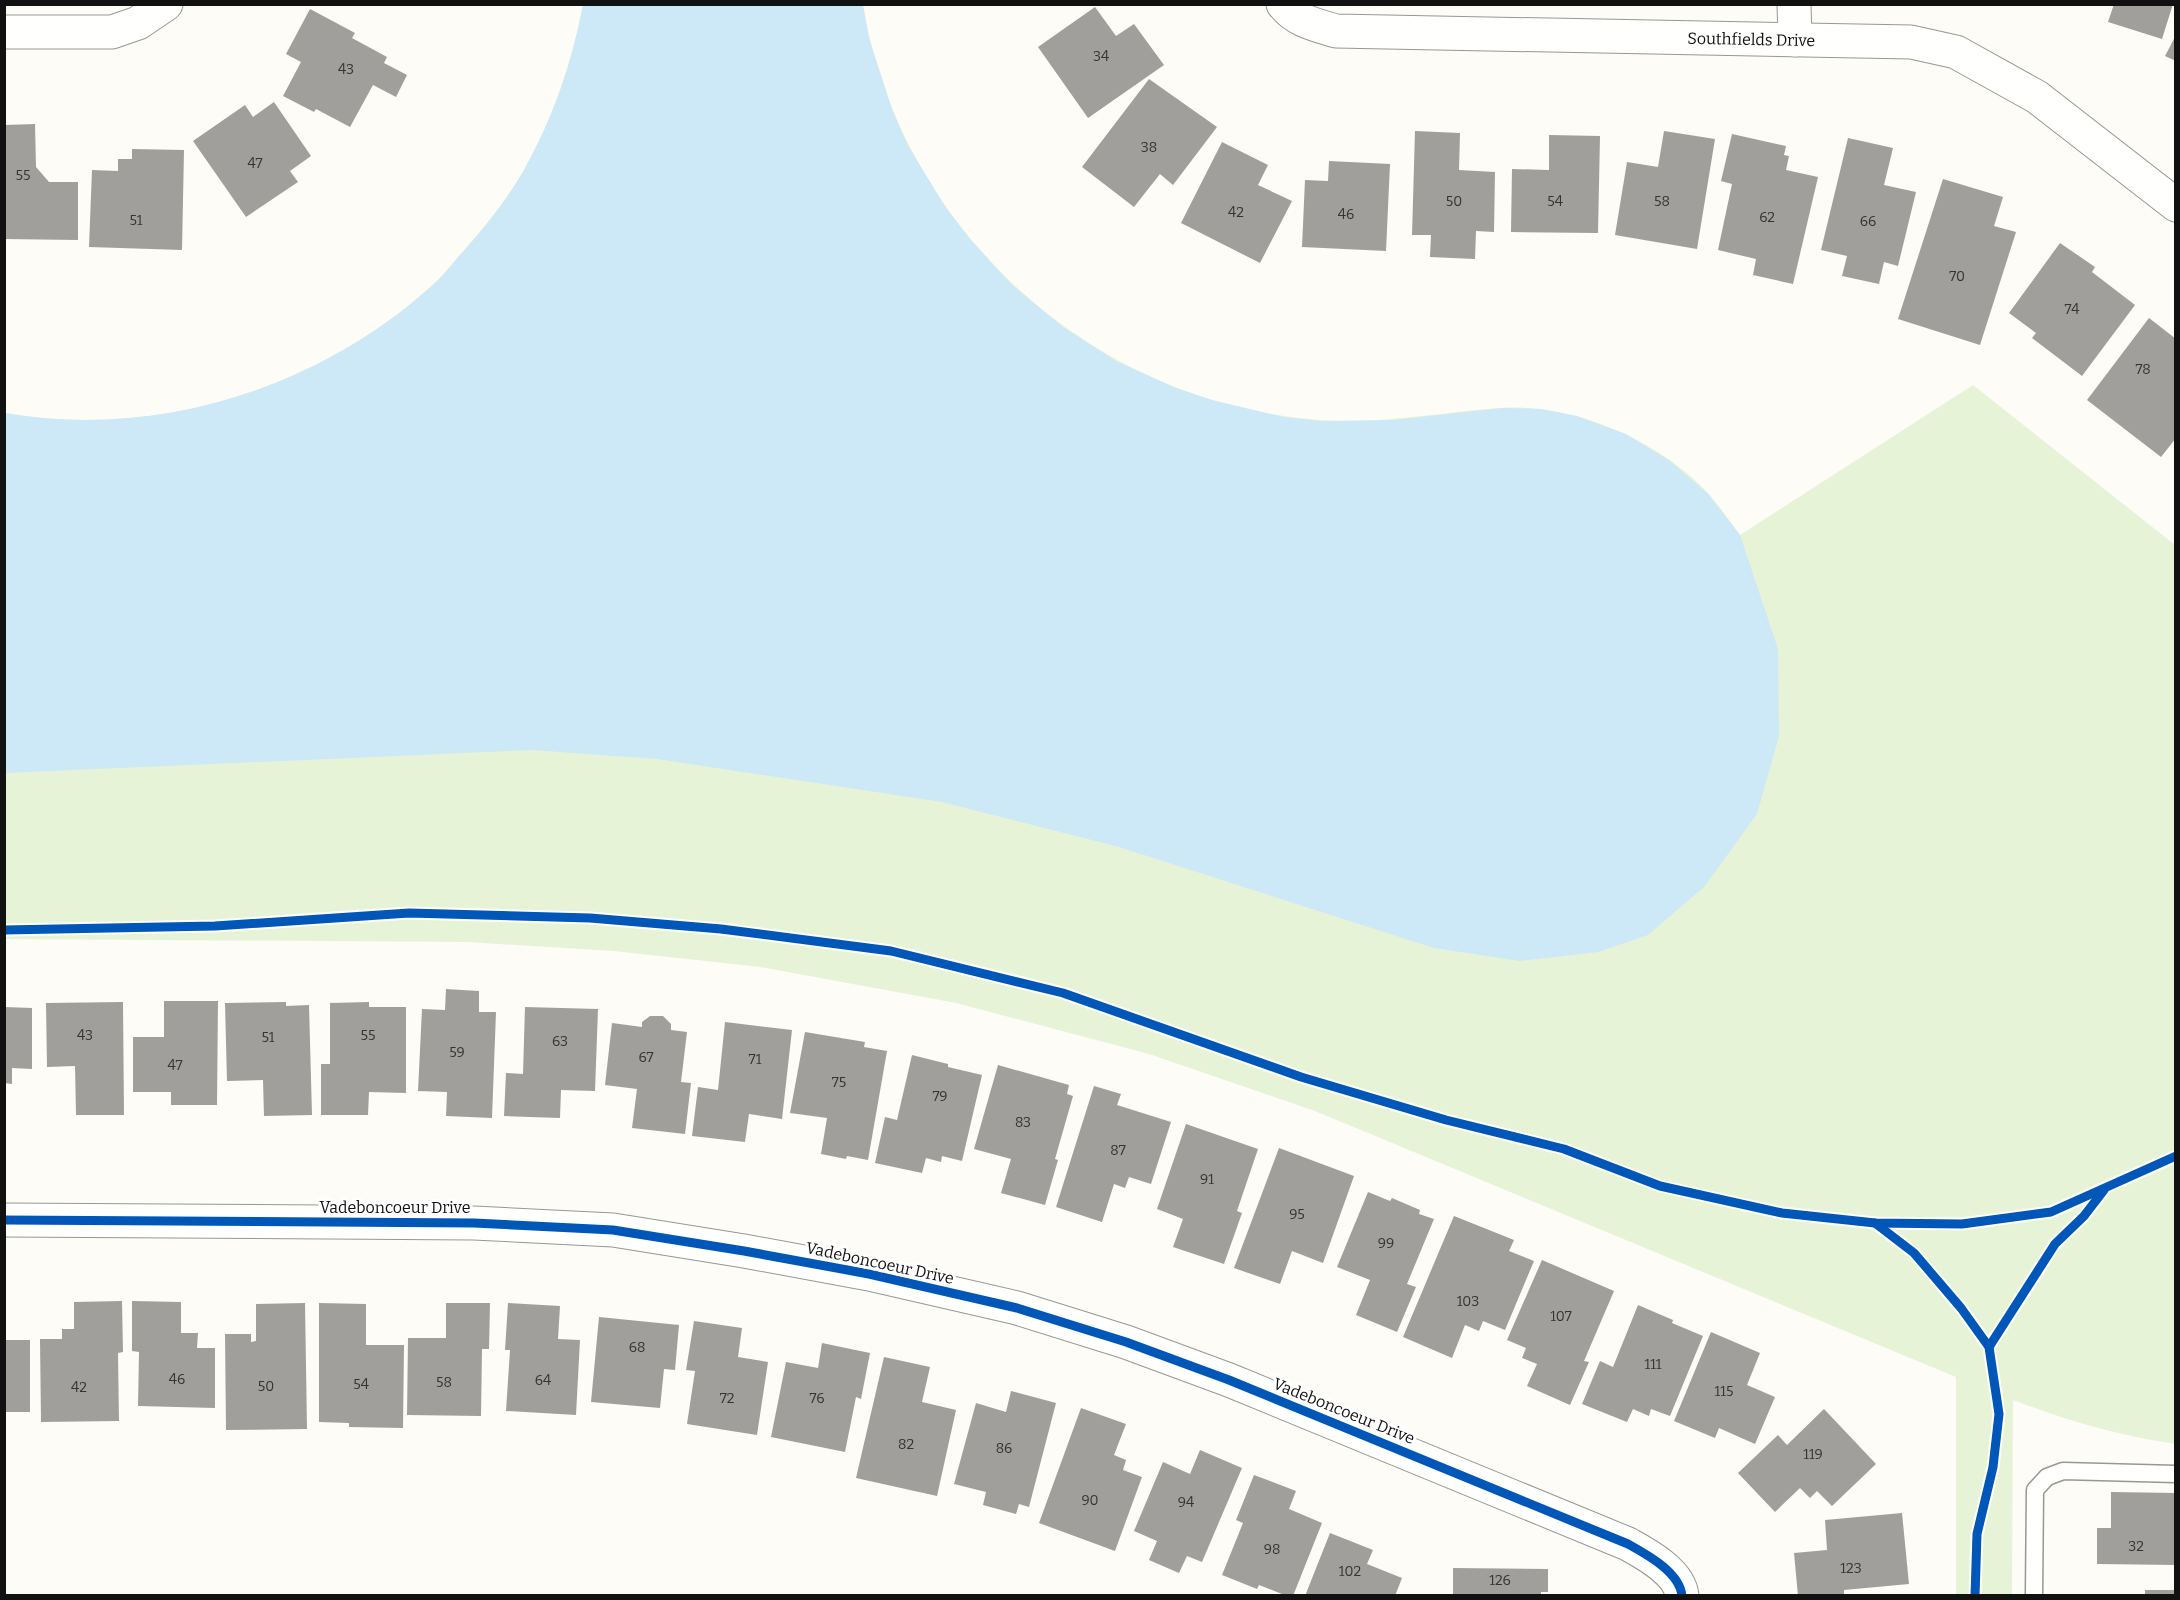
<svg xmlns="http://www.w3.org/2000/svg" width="2180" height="1600" viewBox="0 0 2180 1600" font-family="Bitter,serif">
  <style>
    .green { fill: #e7f3d7 }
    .water { fill: #cde8f7 }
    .building { fill: #a19f9c }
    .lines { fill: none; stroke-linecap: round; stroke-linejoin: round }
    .lane-casing { stroke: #979795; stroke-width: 19 }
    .street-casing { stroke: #979795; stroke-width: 35 }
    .lane { stroke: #fffffe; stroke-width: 16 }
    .street { stroke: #fffffe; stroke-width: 33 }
    .cycleway-casing { stroke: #fff; stroke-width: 13 }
    .cycleway { stroke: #0057b8; stroke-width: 9 }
    .labels { text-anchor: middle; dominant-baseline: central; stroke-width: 6; stroke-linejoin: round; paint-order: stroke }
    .number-label { font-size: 14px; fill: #353434 }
    .street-label { font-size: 16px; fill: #111; stroke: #fff }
  </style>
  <rect width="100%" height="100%" fill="#fdfcf7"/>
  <path class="green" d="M583 4 863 5C900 229 1092 403 1319 420 1380 425 1439 412 1500 408 1573 403 1659 440 1709 494 1720 507 1730 521 1740 535L1973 385 2175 545V1444C2116 1435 2069 1421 2013 1400L2012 1595H1956V1377L1315 1111 1149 1054 956 1003 760 967 614 951 467 942 5 939 4 413C159 440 323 387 437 281 447 271 457 258 467 247 488 223 508 198 524 170 553 118 572 63 583 4Z"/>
  <path class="water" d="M583 5H863L869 38 892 109 907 144 946 208 970 239 1012 285 1063 327 1116 361 1176 388 1212 400 1284 417 1321 421 1394 420 1502 408 1541 409 1577 416 1626 434 1670 461 1708 494 1740 535 1778 649 1779 736 1757 814 1704 887 1648 935 1598 952 1520 961 1434 948 1119 847 942 802 657 759 532 750 5 773V413C159 440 323 387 437 281 447 271 457 258 467 247 488 223 508 198 524 170 553 118 572 63 583 5Z"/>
  <g class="building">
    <polygon points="2114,4 2173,4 2162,39 2108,22"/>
    <polygon points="1095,7 1116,36 1134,24 1164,65 1088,118 1038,47"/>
    <polygon points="310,9 355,33 352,38 387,57 384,63 407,75 396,97 373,85 350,127 316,109 314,112 283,96 301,62 286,54"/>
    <polygon points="2176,35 2176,61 2165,56"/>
    <polygon points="1149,79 1217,127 1173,185 1160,174 1134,207 1082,167"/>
    <polygon points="274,102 311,156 290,171 298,182 246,217 193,141 245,105 253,117"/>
    <polygon points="35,124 36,167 49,182 78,182 78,240 4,239 4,125"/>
    <polygon points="1415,131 1460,133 1459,170 1495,172 1494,232 1476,231 1475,259 1430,257 1431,235 1412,235"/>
    <polygon points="1664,131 1715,139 1697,249 1615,235 1627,162 1658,167"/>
    <polygon points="1732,134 1786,146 1784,155 1789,156 1786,170 1818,177 1793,284 1753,275 1756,259 1718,250 1732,184 1721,181"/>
    <polygon points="1549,135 1600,136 1598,233 1511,232 1512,169 1549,170"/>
    <polygon points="1848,138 1893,148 1884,185 1916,192 1898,266 1884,262 1879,284 1842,276 1847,256 1821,250"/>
    <polygon points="1222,142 1268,165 1258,185 1292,201 1260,263 1181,223"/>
    <polygon points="132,149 184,150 182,250 89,247 92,170 118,171 118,159 132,159"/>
    <polygon points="1329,161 1390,164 1386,251 1302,247 1305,180 1328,181"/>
    <polygon points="1943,179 2003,197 1994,226 2016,232 1980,345 1898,319"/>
    <polygon points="2060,243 2095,267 2092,272 2135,305 2082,376 2032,338 2036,333 2009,313"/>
    <polygon points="2149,318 2176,339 2176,438 2161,457 2087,400"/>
    <polygon points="446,989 479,991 479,1012 496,1012 492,1118 446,1116 447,1092 418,1091 422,1009 445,1010"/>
    <polygon points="164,1001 218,1001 217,1105 171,1105 171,1092 133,1092 133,1037 164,1037"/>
    <polygon points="123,1002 124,1115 76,1115 75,1066 47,1067 46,1003"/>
    <polygon points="286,1002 286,1006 309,1005 312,1115 264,1116 263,1080 227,1081 225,1003"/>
    <polygon points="369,1002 369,1007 406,1007 406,1093 369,1092 368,1115 321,1115 321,1064 330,1064 330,1003"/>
    <polygon points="4,1007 32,1008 32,1069 12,1068 12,1084 4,1083"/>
    <polygon points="525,1007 598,1009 595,1091 561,1090 560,1118 504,1116 506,1073 523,1074"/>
    <polygon points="650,1016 663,1016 671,1024 671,1030 687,1032 681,1082 691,1083 685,1134 632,1128 637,1089 605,1085 612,1023 642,1027 642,1022"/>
    <polygon points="725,1022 792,1030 782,1119 749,1114 745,1142 692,1136 698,1087 718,1090"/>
    <polygon points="805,1032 865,1042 864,1047 887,1051 868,1160 847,1156 846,1159 821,1154 827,1118 790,1113"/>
    <polygon points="912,1055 948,1064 948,1067 982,1075 962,1161 942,1156 941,1162 926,1158 922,1173 875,1163 885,1117 897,1120"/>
    <polygon points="998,1065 1069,1085 1067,1094 1073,1096 1055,1159 1058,1160 1045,1205 1001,1193 1011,1159 974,1149"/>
    <polygon points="1094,1086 1121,1094 1117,1105 1171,1122 1151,1184 1129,1177 1125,1188 1114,1184 1102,1222 1056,1207"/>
    <polygon points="1186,1124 1258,1149 1237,1211 1242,1213 1224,1264 1173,1247 1183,1219 1157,1209"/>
    <polygon points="1279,1148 1354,1176 1323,1263 1292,1251 1280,1284 1234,1268"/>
    <polygon points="1368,1192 1390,1201 1392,1198 1420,1210 1419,1214 1434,1219 1407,1284 1416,1287 1397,1332 1356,1315 1370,1280 1337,1267"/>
    <polygon points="1454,1216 1514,1240 1509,1251 1534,1261 1505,1330 1483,1321 1479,1331 1465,1325 1452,1358 1403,1337"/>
    <polygon points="1542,1260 1614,1291 1584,1361 1589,1362 1570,1405 1527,1386 1537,1364 1522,1358 1526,1348 1507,1340"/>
    <polygon points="122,1301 123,1352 118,1353 119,1421 41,1422 40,1339 62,1339 62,1329 74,1329 74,1302"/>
    <polygon points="132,1301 181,1302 181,1333 198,1333 197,1348 215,1348 215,1408 138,1406 139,1352 132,1351"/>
    <polygon points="305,1303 307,1429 226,1430 225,1334 251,1334 251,1342 256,1341 256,1304"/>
    <polygon points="319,1303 366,1304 366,1345 404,1345 403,1428 349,1427 349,1423 319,1422"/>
    <polygon points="446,1303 490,1303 489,1349 482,1349 481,1416 407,1415 408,1338 446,1338"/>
    <polygon points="508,1303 560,1306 558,1339 580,1340 576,1415 506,1411 510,1350 505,1350"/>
    <polygon points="1638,1305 1673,1320 1672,1323 1703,1336 1670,1416 1651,1409 1649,1416 1633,1409 1627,1422 1582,1404 1600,1361 1613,1367"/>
    <polygon points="599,1317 679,1325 675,1370 664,1369 660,1408 591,1402"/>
    <polygon points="694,1321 742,1328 738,1357 768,1362 757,1435 687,1424 695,1371 686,1370"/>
    <polygon points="1711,1332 1760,1353 1747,1385 1775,1397 1755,1444 1719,1428 1715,1438 1674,1421"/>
    <rect x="4" y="1340" width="26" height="72"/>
    <polygon points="822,1343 870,1353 861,1399 856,1397 845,1452 771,1437 786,1362 818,1368"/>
    <polygon points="884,1357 930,1367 922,1402 956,1410 937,1496 856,1478"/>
    <polygon points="1011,1391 1056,1403 1029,1507 1019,1504 1016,1514 983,1505 986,1492 954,1484 976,1403 1006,1412"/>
    <polygon points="1081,1408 1126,1424 1114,1455 1126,1460 1123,1470 1142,1477 1115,1551 1039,1523"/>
    <polygon points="1824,1409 1876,1464 1832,1506 1817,1491 1810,1498 1800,1488 1775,1512 1738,1473 1778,1435 1787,1445"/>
    <polygon points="1200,1450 1242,1468 1202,1562 1187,1556 1179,1573 1149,1560 1157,1541 1134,1531 1163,1462 1190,1474"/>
    <polygon points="1254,1475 1296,1491 1289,1509 1322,1523 1293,1596 1287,1596 1259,1585 1257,1589 1222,1575 1243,1523 1236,1520"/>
    <polygon points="2111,1492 2176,1493 2176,1565 2097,1564 2097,1528 2111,1528"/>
    <polygon points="1902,1513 1909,1584 1844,1590 1844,1596 1798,1596 1794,1553 1827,1550 1825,1520"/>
    <polygon points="1330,1533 1373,1550 1367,1564 1402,1578 1395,1596 1305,1596"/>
    <polygon points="1453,1568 1548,1569 1548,1592 1541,1592 1541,1596 1453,1596"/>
    <rect x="2145" y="1590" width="31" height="6"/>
  </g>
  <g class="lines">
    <defs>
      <polyline id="lane" points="2034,1596 2035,1490 2047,1477 2063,1471 2176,1474"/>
      <g id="street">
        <path id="s1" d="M1283 4C1296 21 1316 25 1336 31L1911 42 1956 52 2037 97 2176 205"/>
        <polyline points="1794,4 1795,40"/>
        <polyline points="4,32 112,32 138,23 166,4"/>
        <path d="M4 1220 474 1223 613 1230 744 1251 869 1274 1017 1308 1126 1342 1229 1380 1628 1544C1646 1554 1680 1572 1682 1596"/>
      </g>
    </defs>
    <use href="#lane" class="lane-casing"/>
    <use href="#street" class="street-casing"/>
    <use href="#lane" class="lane"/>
    <use href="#street" class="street"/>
    <defs>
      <g id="cycleway">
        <polyline points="4,930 215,926 409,913 590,918 721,929 891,951 1063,993 1301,1077 1446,1120 1564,1149 1660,1186 1782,1213 1875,1223 1962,1224 2051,1212 2176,1156"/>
        <path d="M4 1220 474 1223 613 1230 744 1251 869 1274 1017 1308 1126 1342 1229 1380 1628 1544C1646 1554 1680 1572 1682 1596"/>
        <polyline points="1875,1223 1914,1253 1961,1308 1989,1347 1999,1414 1993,1467 1977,1534 1975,1596"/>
        <polyline points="1989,1347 2055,1244 2084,1216 2104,1190"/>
      </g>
    </defs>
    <use href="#cycleway" class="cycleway-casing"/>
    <use href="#cycleway" class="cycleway"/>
  </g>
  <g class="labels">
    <g class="number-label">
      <text x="1101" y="56">34</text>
      <text x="346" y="69">43</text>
      <text x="1149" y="147">38</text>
      <text x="255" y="163">47</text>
      <text x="23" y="175">55</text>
      <text x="1454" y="201">50</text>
      <text x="1555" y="201">54</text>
      <text x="1662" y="201">58</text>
      <text x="1236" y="212">42</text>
      <text x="1346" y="214">46</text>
      <text x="1767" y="217">62</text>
      <text x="136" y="220">51</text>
      <text x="1868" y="221">66</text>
      <text x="1957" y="276">70</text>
      <text x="2072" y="309">74</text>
      <text x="2143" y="369">78</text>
      <text x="85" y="1035">43</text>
      <text x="368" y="1035">55</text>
      <text x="268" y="1037">51</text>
      <text x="560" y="1041">63</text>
      <text x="457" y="1052">59</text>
      <text x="646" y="1057">67</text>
      <text x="755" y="1059">71</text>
      <text x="175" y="1065">47</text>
      <text x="839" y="1082">75</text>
      <text x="940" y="1096">79</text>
      <text x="1023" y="1122">83</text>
      <text x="1118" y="1150">87</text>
      <text x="1207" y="1179">91</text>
      <text x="1297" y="1214">95</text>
      <text x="1386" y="1243">99</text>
      <text x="1468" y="1301">103</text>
      <text x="1561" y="1316">107</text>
      <text x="637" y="1347">68</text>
      <text x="1653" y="1364">111</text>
      <text x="177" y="1379">46</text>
      <text x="543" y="1380">64</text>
      <text x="444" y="1382">58</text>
      <text x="361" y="1384">54</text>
      <text x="266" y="1386">50</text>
      <text x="79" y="1387">42</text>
      <text x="1724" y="1391">115</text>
      <text x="727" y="1398">72</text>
      <text x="817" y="1398">76</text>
      <text x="906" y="1444">82</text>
      <text x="1004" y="1448">86</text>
      <text x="1813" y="1454">119</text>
      <text x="1090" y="1500">90</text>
      <text x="1186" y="1502">94</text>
      <text x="2136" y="1546">32</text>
      <text x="1272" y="1549">98</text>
      <text x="1851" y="1568">123</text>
      <text x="1350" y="1571">102</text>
      <text x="1500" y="1580">126</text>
    </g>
    <g class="street-label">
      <text stroke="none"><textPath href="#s1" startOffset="476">Southfields Drive</textPath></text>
      <text x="395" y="1207">Vadeboncoeur Drive</text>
      <text transform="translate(880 1263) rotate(12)">Vadeboncoeur Drive</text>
      <text transform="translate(1344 1411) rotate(22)">Vadeboncoeur Drive</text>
    </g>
  </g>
  <rect width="2180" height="1600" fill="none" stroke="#111111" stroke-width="12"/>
</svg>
